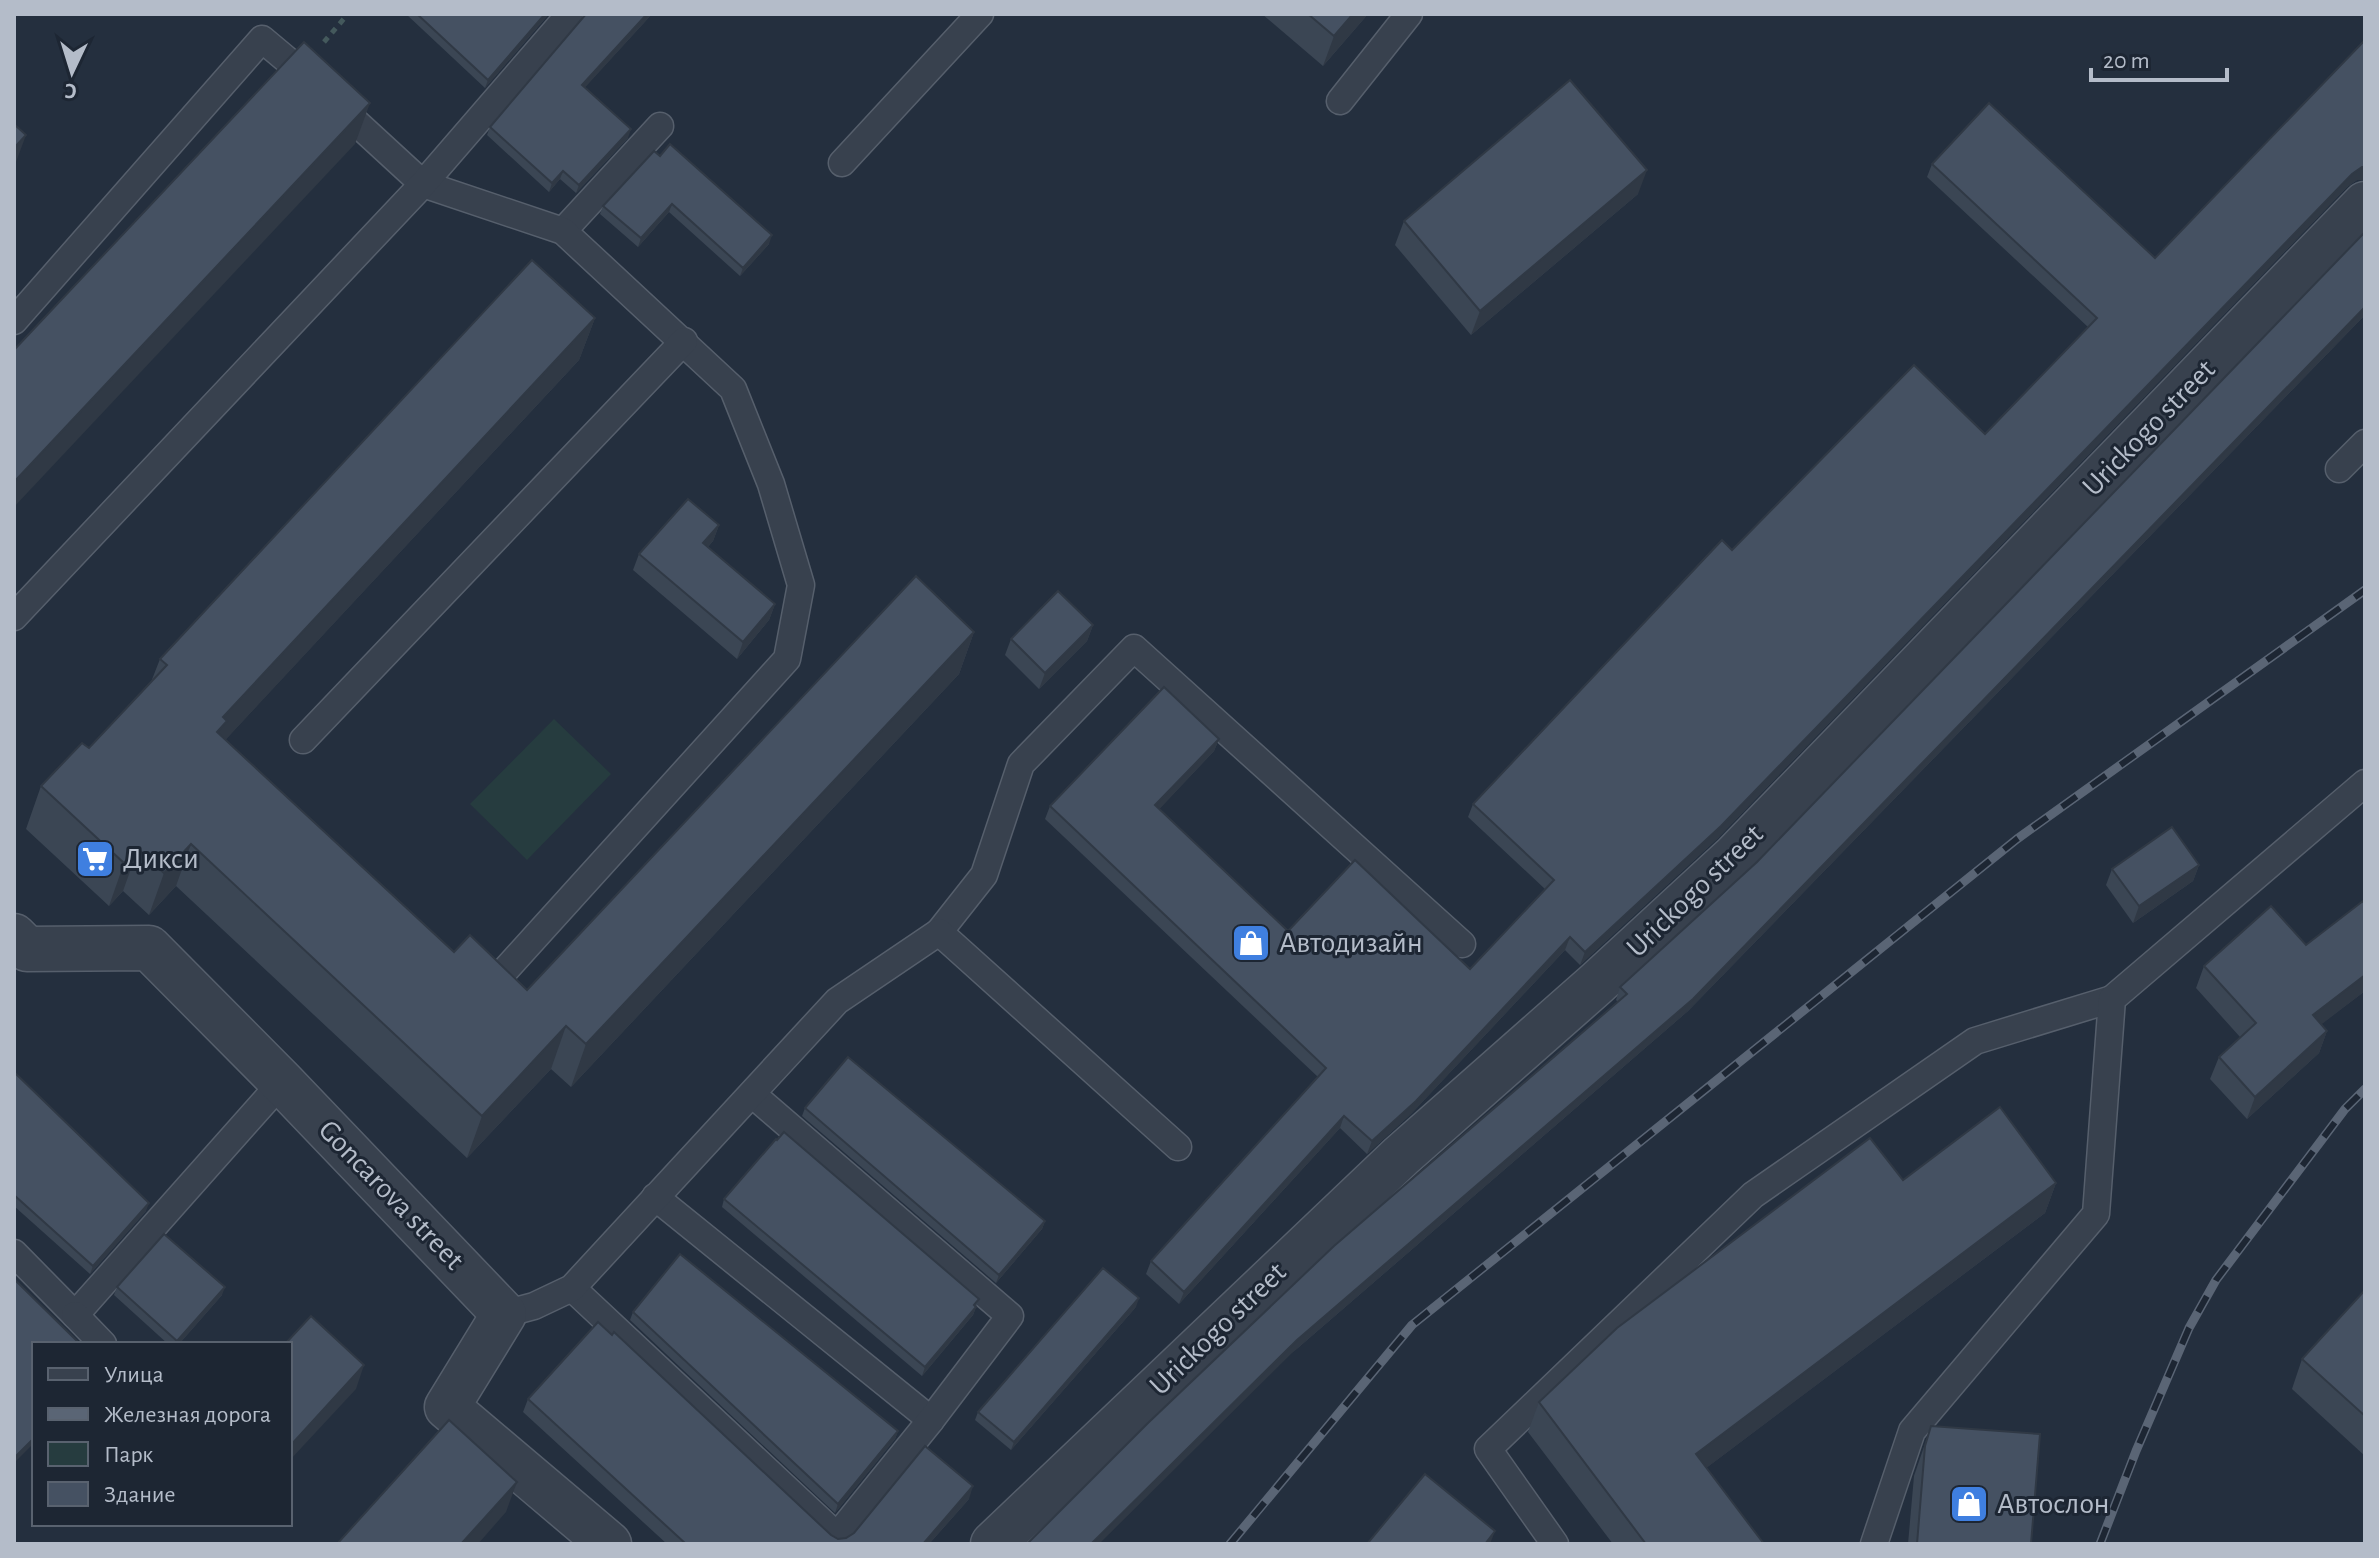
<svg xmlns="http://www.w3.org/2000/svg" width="2379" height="1558" viewBox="0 0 2379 1558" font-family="'Alegreya Sans',sans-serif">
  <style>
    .green { fill: #263c3f }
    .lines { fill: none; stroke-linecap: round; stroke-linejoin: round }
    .lane-casing { stroke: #565f6c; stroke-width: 29 }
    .street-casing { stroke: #565f6c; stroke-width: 47 }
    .path { stroke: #44595c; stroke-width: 5; stroke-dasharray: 6 6; stroke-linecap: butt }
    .lane { stroke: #38414e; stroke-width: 26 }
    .street { stroke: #38414e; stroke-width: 44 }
    .rail-casing { stroke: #5a6575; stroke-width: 9 }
    .rail { stroke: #1d2633; stroke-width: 6; stroke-dasharray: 18; stroke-linecap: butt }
    .wall { fill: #3b4654 }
    .shaded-wall { fill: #303945 }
    .building { fill: #455162; stroke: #303945; stroke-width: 2 }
    .labels { text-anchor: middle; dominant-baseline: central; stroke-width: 6; stroke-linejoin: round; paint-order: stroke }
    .street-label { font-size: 30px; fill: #b4bcc9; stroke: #1d2633 }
    .poi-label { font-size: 30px; fill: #b4bcc9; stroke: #1d2633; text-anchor: start }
  </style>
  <rect width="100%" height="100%" fill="#242f3e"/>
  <polygon class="green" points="554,719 611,774 527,860 470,804"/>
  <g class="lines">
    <defs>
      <g id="lane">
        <polyline points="1340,101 1409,14"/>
        <polyline points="842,163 980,14"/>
        <polyline points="563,231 660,126"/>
        <polyline points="14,321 262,39 299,70 423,184 563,231 733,389 771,484 801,585 787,659 499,977"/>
        <polyline points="2339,469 2365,443"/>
        <polyline points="14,617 423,184 570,14"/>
        <polyline points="303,740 684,341"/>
        <polyline points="939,932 984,875 1021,764 1134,648 1462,944"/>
        <polyline points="655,1197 931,1420"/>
        <polyline points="14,1253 75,1315 282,1082"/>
        <polyline points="572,1288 837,1536 931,1420 1010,1316 752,1094"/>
        <polyline points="504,1314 534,1306 572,1288 837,1001 939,932 1178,1147"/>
        <polyline points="75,1315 103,1344"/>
        <polyline points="1555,1544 1488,1449 1753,1195 1975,1041 2112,999"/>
        <polyline points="1874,1544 1912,1431 2096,1214 2112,999 2365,783"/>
      </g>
      <g id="street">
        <polyline points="14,936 27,949 149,948 282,1082 504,1314 447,1407 609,1544"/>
        <polyline points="993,1544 1401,1156 1596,984 1734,857 2365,204"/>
      </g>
    </defs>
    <use href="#lane" class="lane-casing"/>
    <use href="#street" class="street-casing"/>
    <polyline class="path" points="324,42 348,14"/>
    <use href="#lane" class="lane"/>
    <use href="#street" class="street"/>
    <defs>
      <g id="rail">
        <polyline points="1230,1544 1412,1325 2017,839 2365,590"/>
        <polyline points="2100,1544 2136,1451 2189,1328 2216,1280 2345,1109 2365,1089"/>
      </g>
    </defs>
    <use href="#rail" class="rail-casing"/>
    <use href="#rail" class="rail"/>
  </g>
  <g class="wall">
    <polygon points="406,14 549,14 485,88"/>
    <polygon points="586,14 652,14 584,88 628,138 576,193 560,179 549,192 487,135 490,127 585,16"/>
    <polygon points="1262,14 1368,14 1323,66"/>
    <polygon points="2365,40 2365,180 2357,180 2347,187 1717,839 1580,965 1565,950 1411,1114 1367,1154 1340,1128 1179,1304 1146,1274 1151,1261 1318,1077 1045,819 1050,806 1219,739 1214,751 1159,809 1288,931 1470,969 1545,889 1468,817 1473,804 1732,550 1985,434 2088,327 1927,177 1932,164 2155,258"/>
    <polygon points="654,151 769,244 740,276 669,212 638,247 600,214 603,206"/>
    <polygon points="1638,194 1471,335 1395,245 1404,221"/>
    <polygon points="2365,232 2365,315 1688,1011 1292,1353 1618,1002 1616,1000 1620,987 1757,862"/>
    <polygon points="595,318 579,360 225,740 454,952 527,990 974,632 959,674 571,1087 551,1069 467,1158 176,886 149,915 123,891 109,906 26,829 41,786 89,748 151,682 160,659"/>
    <polygon points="719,525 713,541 708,547 775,604 769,620 737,659 633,570 639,554"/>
    <polygon points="1093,625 1087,641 1039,689 1005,655 1011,639"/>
    <polygon points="2199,865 2193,881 2133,923 2106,885 2112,869"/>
    <polygon points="2306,945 2365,991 2321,1024 2327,1031 2319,1053 2247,1119 2210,1079 2219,1057 2240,1037 2196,988 2204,966"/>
    <polygon points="14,1072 146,1211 90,1274 14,1206"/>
    <polygon points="805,1108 1045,1221 1042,1229 996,1283 802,1116"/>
    <polygon points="1903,1180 2056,1183 2045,1213 1706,1468 1764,1544 1613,1544 1528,1432 1539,1402"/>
    <polygon points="724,1199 979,1299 973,1315 922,1376 722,1207"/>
    <polygon points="117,1287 222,1295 179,1344 168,1344 114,1295"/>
    <polygon points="2365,1290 2365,1456 2292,1389 2302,1359"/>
    <polygon points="1136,1307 1011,1450 975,1420 978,1412"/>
    <polygon points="633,1312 898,1431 895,1439 835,1513 630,1320"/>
    <polygon points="528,1399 838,1539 846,1538 969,1499 929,1544 667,1544 523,1412"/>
    <polygon points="1931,1426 2031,1544 1908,1544 1914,1476"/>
  </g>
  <g class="shaded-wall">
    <polygon points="545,14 549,14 485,88 488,80"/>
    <polygon points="647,14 652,14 579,94 582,85"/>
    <polygon points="1353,14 1368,14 1323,66 1334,36"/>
    <polygon points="370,103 355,144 14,507 14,482"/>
    <polygon points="631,129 628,138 576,193 579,185"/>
    <polygon points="26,135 16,162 14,164 14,148"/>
    <polygon points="2362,167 2365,167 2365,180 2357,180 2347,187 1717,839 1580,965 1585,952 2352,174"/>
    <polygon points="1647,170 1638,194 1471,335 1480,311"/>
    <polygon points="563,171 560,179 549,192 552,183"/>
    <polygon points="672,204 669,212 638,247 641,238"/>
    <polygon points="772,235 769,244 740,276 743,268"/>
    <polygon points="2365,307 2365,315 1688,1011 1292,1353 1099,1544 1091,1544 1297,1340"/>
    <polygon points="595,318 579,360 217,749 201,775 223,717"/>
    <polygon points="719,525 713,541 697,559 703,543"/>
    <polygon points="775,604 769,620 737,659 743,642"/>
    <polygon points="1093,625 1087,641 1039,689 1045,673"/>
    <polygon points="974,632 959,674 571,1087 586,1044"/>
    <polygon points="1219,739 1214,751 1151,818 1155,805"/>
    <polygon points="191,844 176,886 149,915 164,873"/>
    <polygon points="138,849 123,891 109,906 124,863"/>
    <polygon points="2199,865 2193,881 2133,923 2139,906"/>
    <polygon points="1570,937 1565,950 1411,1114 1367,1154 1372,1141"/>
    <polygon points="2365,975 2365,991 2305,1037 2313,1015"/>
    <polygon points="566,1026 551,1069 467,1158 482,1116"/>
    <polygon points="2327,1031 2319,1053 2247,1119 2255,1097"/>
    <polygon points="1344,1116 1340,1128 1179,1304 1184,1292"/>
    <polygon points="2056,1183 2045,1213 1685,1484 1696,1454"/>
    <polygon points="149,1203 146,1211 90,1274 93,1266"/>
    <polygon points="1045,1221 1042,1229 996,1283 999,1275"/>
    <polygon points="225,1287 222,1295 179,1344 176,1344 177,1341"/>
    <polygon points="1139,1298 1136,1307 1011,1450 1014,1442"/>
    <polygon points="976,1307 973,1315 922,1376 925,1367"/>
    <polygon points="364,1365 356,1389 290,1460 290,1446"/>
    <polygon points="898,1431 895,1439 835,1513 838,1504"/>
    <polygon points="34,1438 34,1443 14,1463 14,1458"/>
    <polygon points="517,1482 506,1512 478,1544 461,1544"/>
    <polygon points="973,1486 969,1499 929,1544 923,1544"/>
    <polygon points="1495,1531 1490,1544 1485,1544"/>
  </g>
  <g class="building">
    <polygon points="417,14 545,14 488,80"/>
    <polygon points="586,14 647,14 582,85 631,129 579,185 563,171 552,183 490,127"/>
    <polygon points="1308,14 1353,14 1334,36"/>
    <polygon points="2365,40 2365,167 2362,167 2352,174 1721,826 1585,952 1570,937 1416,1101 1372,1141 1344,1116 1184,1292 1151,1261 1326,1068 1050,806 1164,687 1219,739 1155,805 1288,931 1355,860 1470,969 1554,880 1473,804 1722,540 1732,550 1914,365 1985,434 2097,318 1932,164 1989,103 2155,258"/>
    <polygon points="304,42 370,103 14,482 14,350"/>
    <polygon points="1570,80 1647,170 1480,311 1404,221"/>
    <polygon points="14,124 26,135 14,148"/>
    <polygon points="670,144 772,235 743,268 672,204 641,238 603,206 654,151 660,156"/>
    <polygon points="2365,232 2365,307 1693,999 1297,1340 1091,1544 1027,1544 1148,1423 1334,1246 1627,994 1620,987 1757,862"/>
    <polygon points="532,260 595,318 223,717 227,721 217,732 454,952 470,935 527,990 916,576 974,632 586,1044 566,1026 482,1116 191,844 164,873 138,849 124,863 41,786 82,743 89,748 167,665 160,659"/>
    <polygon points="688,499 719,525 703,543 775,604 743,642 639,554"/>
    <polygon points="1058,591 1093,625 1045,673 1011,639"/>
    <polygon points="2172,827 2199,865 2139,906 2112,869"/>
    <polygon points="2363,901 2365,905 2365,975 2313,1015 2327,1031 2255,1097 2219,1057 2256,1023 2204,966 2271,906 2306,945"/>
    <polygon points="848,1057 1045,1221 999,1275 805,1108"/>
    <polygon points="14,1072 149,1203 93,1266 14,1195"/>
    <polygon points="2000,1107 2056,1183 1696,1454 1764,1544 1646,1544 1539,1402 1617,1328 1870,1138 1903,1180"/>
    <polygon points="784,1132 979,1299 974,1305 976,1307 925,1367 724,1199 776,1139 777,1140"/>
    <polygon points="164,1234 225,1287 177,1341 117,1287"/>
    <polygon points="680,1254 898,1431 838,1504 633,1312"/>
    <polygon points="1103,1268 1139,1298 1014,1442 978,1412"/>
    <polygon points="14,1279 80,1344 34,1344 34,1438 14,1458"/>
    <polygon points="2365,1290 2365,1416 2302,1359"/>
    <polygon points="311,1316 364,1365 290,1446 290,1344 285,1344"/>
    <polygon points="598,1322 612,1335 614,1332 831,1535 838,1539 846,1538 854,1533 925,1446 973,1486 923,1544 686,1544 528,1399"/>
    <polygon points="449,1420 517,1482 461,1544 337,1544"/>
    <polygon points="1931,1426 2040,1434 2031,1544 1917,1544 1925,1446"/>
    <polygon points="1425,1474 1495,1531 1485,1544 1367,1544"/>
  </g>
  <defs>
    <symbol id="supermarket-square" viewBox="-11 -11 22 22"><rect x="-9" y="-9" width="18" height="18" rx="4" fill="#3f7fe0" stroke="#1d2633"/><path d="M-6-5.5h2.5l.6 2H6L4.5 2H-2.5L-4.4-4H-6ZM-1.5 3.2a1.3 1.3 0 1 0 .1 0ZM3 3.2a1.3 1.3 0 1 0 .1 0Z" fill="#fff"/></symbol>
    <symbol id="shop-square" viewBox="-11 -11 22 22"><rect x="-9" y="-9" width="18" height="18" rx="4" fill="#3f7fe0" stroke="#1d2633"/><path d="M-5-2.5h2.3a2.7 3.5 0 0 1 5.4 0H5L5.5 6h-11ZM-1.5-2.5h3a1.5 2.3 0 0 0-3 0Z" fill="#fff"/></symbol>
  </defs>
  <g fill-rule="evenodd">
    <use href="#supermarket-square" x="73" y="837" width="44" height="44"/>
    <use href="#shop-square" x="1229" y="921" width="44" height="44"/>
    <use href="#shop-square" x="1947" y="1482" width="44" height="44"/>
  </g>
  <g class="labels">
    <g class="street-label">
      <text transform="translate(2149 428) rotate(-46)">Urickogo street</text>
      <text transform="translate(1695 891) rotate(-44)">Urickogo street</text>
      <text transform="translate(391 1195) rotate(46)">Goncarova street</text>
      <text transform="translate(1218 1329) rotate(-44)">Urickogo street</text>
    </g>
    <g class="poi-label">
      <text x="123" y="859">Дикси</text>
      <text x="1279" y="943">Автодизайн</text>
      <text x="1997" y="1504">Автослон</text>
    </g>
  </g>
  <rect width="2379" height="1558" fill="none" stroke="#b4bcc9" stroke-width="32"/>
  <rect x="32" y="1342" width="260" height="184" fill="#1d2633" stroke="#59626f" stroke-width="2"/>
  <rect x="48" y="1368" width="40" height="12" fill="#38414e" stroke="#59626f" stroke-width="2"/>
  <text x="104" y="1382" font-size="24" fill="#b4bcc9">Улица</text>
  <rect x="48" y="1408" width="40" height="12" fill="#5a6575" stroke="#59626f" stroke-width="2"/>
  <text x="104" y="1422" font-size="24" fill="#b4bcc9">Железная дорога</text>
  <rect x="48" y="1442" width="40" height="24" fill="#263c3f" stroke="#59626f" stroke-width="2"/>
  <text x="104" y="1462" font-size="24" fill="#b4bcc9">Парк</text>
  <rect x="48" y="1482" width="40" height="24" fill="#455162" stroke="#59626f" stroke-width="2"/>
  <text x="104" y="1502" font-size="24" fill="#b4bcc9">Здание</text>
  <g transform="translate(72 72) rotate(184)" stroke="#1d2633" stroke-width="6" paint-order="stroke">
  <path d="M0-6L14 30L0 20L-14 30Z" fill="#b4bcc9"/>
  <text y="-12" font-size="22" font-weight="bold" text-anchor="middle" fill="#b4bcc9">С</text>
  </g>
  <path d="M2091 68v12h136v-12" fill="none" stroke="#b4bcc9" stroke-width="4"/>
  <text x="2103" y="68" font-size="24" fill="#b4bcc9" stroke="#1d2633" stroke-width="6" paint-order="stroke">20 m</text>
</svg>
